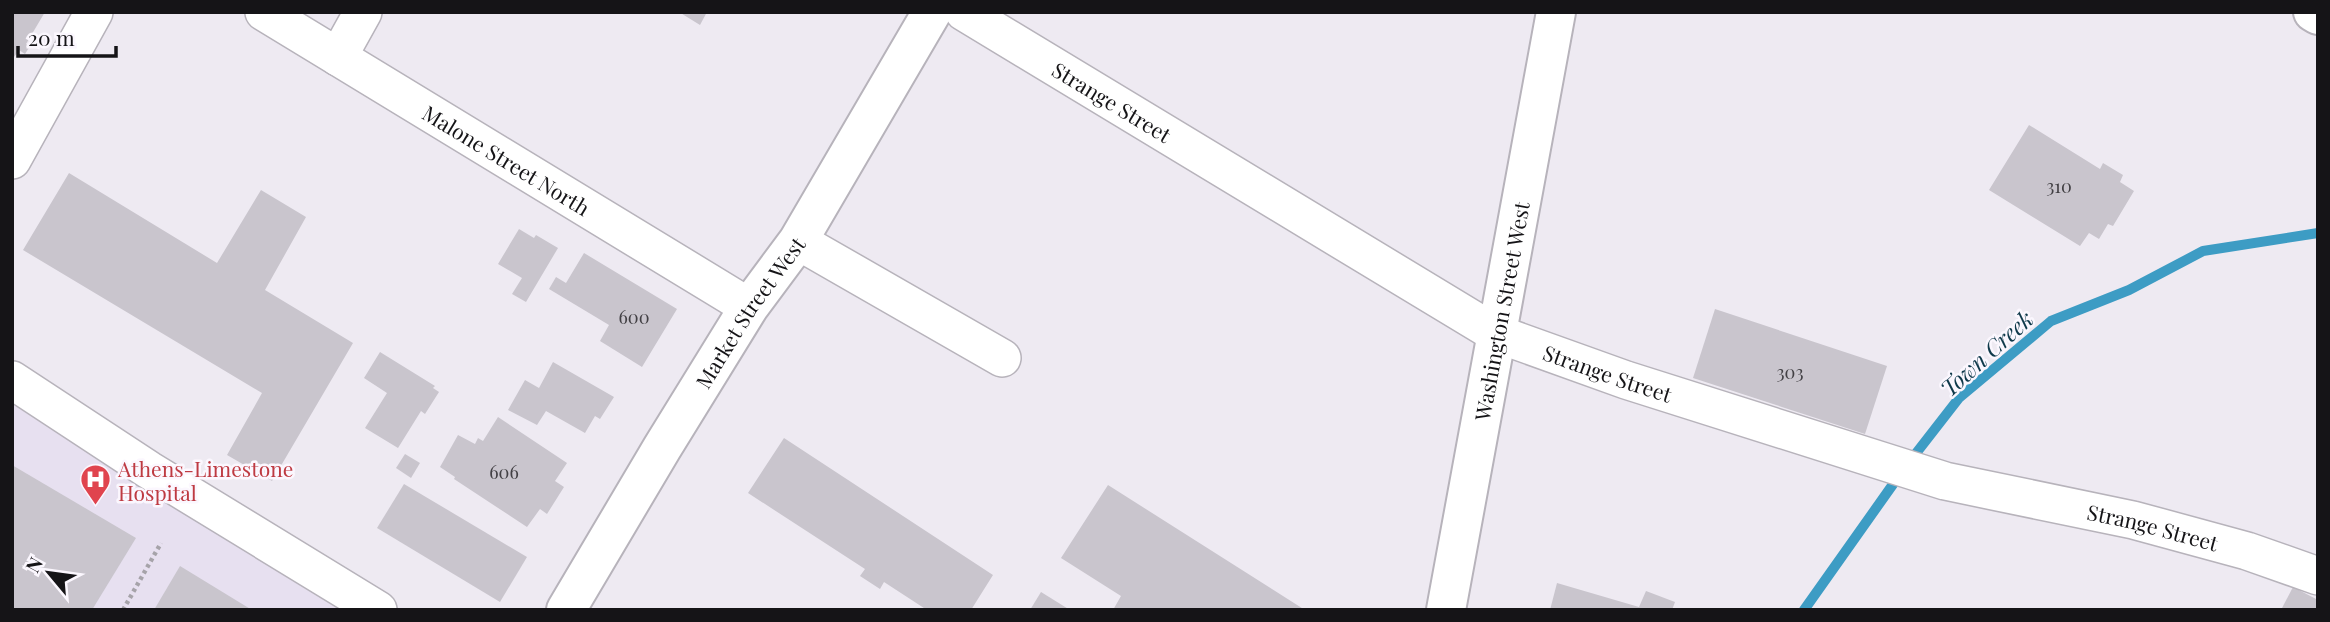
<svg xmlns="http://www.w3.org/2000/svg" width="2330" height="622" viewBox="0 0 2330 622" font-family="'Playfair Display',serif">
  <style>
    .built { fill: #e7e0f0 }
    .lines { fill: none; stroke-linecap: round; stroke-linejoin: round }
    .stream { stroke: #3d9cc4; stroke-width: 10 }
    .building { fill: #c9c5cd }
    .street-casing { stroke: #b7b3bb; stroke-width: 40 }
    .secondary-casing { stroke: #b7b3bb; stroke-width: 42 }
    .path { stroke: #a6a3a9; stroke-width: 4.5; stroke-dasharray: 3.5 3.5; stroke-linecap: butt }
    .street { stroke: #fff; stroke-width: 37 }
    .secondary { stroke: #fff; stroke-width: 38 }
    .labels { text-anchor: middle; dominant-baseline: central; stroke-width: 5; stroke-linejoin: round; paint-order: stroke }
    .number-label { font-size: 18px; fill: #424044 }
    .street-label { font-size: 21px; fill: #151417; stroke: #fbf7fe }
    .health-label { font-size: 21px; fill: #be3a42; stroke: #fbf7fe; text-anchor: start }
    .water-label { font-size: 23px; font-style: italic; fill: #0f394a; stroke: #fbf7fe }
  </style>
  <rect width="100%" height="100%" fill="#eeeaf2"/>
  <polygon class="built" points="12,404 344,610 12,610"/>
  <g class="lines">
    <g class="stream">
      <polyline points="1910,461 1959,398 2051,321 2129,290 2203,251 2318,233"/>
      <polyline points="1804,610 1901,473"/>
    </g>
  </g>
  <g class="building">
    <polygon points="12,12 45,12 26,44 30,46 25,54 19,50 14,57 12,56"/>
    <polygon points="679,12 707,12 700,25"/>
    <polygon points="2029,125 2100,169 2103,163 2123,175 2120,182 2134,191 2113,226 2108,224 2099,239 2089,233 2080,246 1989,190"/>
    <polygon points="69,173 217,263 261,190 306,217 265,290 353,343 272,481 227,455 262,393 23,250"/>
    <polygon points="519,229 534,238 536,235 558,248 526,302 512,294 522,278 498,264"/>
    <polygon points="584,253 677,309 642,367 600,341 609,325 549,289 556,277 566,283"/>
    <polygon points="1715,309 1887,366 1865,434 1693,378"/>
    <polygon points="380,352 435,386 433,388 439,392 425,414 421,411 398,448 365,428 387,393 364,378"/>
    <polygon points="553,362 614,397 600,419 595,416 585,433 546,411 537,425 508,410 525,380 539,388"/>
    <polygon points="498,417 567,463 555,481 564,487 547,514 540,509 527,527 454,479 455,477 440,467 458,435 475,444 478,438 483,441"/>
    <polygon points="784,438 993,575 971,610 927,610 884,582 880,589 860,576 865,569 748,493"/>
    <polygon points="405,454 420,463 411,478 396,468"/>
    <polygon points="12,465 136,538 92,610 12,610"/>
    <polygon points="404,484 527,557 500,602 377,528"/>
    <polygon points="1108,485 1305,610 1113,610 1121,596 1061,558"/>
    <polygon points="180,566 252,610 154,610"/>
    <polygon points="1557,583 1639,607 1646,591 1675,602 1672,610 1550,610"/>
    <polygon points="2293,587 2318,600 2318,610 2281,610"/>
    <polygon points="1041,592 1070,610 1030,610"/>
  </g>
  <g class="lines">
    <defs>
      <g id="street">
        <path id="s1" d="M264 12 749 307"/>
        <path id="s2" d="M964 12 1495 333 1626 380 1945 481 2133 520 2247 551 2318 576"/>
        <polyline points="338,57 363,12"/>
        <polyline points="12,160 94,12"/>
        <polyline points="798,241 1002,358"/>
        <polyline points="12,380 149,470 378,610"/>
      </g>
      <g id="secondary">
        <polyline points="2313,12 2318,15"/>
        <path id="s3" d="M566 610 662 448 749 307 798 241 932 12"/>
        <path id="s4" d="M1446 610 1556 12"/>
      </g>
    </defs>
    <use href="#street" class="street-casing"/>
    <use href="#secondary" class="secondary-casing"/>
    <polyline class="path" points="123,610 161,543"/>
    <use href="#street" class="street"/>
    <use href="#secondary" class="secondary"/>
  </g>
  <defs>
    <symbol id="hospital-pin" viewBox="-11 -11 22 30"><path d="M0 17L-7.5 6A9.5 9.5 0 1 1 7.5 6Z" fill="#e0444e" stroke="#fbf7fe"/><path d="M-5-5h3v3.5h4V-5h3V5h-3V1.5h-4V5h-3Z" fill="#fff"/></symbol>
  </defs>
  <g fill-rule="evenodd">
    <use href="#hospital-pin" x="78" y="462" width="35" height="47"/>
  </g>
  <g class="labels">
    <g class="number-label">
      <text x="2059" y="186">310</text>
      <text x="634" y="317">600</text>
      <text x="1790" y="372">303</text>
      <text x="504" y="472">606</text>
    </g>
    <g class="street-label">
      <text stroke="none"><textPath href="#s2" startOffset="173">Strange Street</textPath></text>
      <text stroke="none"><textPath href="#s1" startOffset="284">Malone Street North</textPath></text>
      <text stroke="none"><textPath href="#s4" startOffset="304">Washington Street West</textPath></text>
      <text stroke="none"><textPath href="#s3" startOffset="350">Market Street West</textPath></text>
      <text stroke="none"><textPath href="#s2" startOffset="740">Strange Street</textPath></text>
      <text stroke="none"><textPath href="#s2" startOffset="1307">Strange Street</textPath></text>
    </g>
    <g class="health-label">
      <text x="118" y="468">Athens-Limestone<tspan x="118" dy="24">Hospital</tspan></text>
    </g>
    <g class="water-label">
      <text transform="translate(1986 353) rotate(-42)">Town Creek</text>
    </g>
  </g>
  <rect width="2330" height="622" fill="none" stroke="#151417" stroke-width="28"/>
  <g transform="translate(49 573) rotate(299)" stroke="#fbf7fe" stroke-width="5" paint-order="stroke">
  <path d="M0-5L12 26L0 18L-12 26Z" fill="#151417"/>
  <text y="-10" font-size="19" font-weight="bold" text-anchor="middle" fill="#151417">N</text>
  </g>
  <path d="M18 46v10h98v-10" fill="none" stroke="#151417" stroke-width="3.5"/>
  <text x="28" y="46" font-size="21" fill="#151417" stroke="#fbf7fe" stroke-width="5" paint-order="stroke">20 m</text>
</svg>
